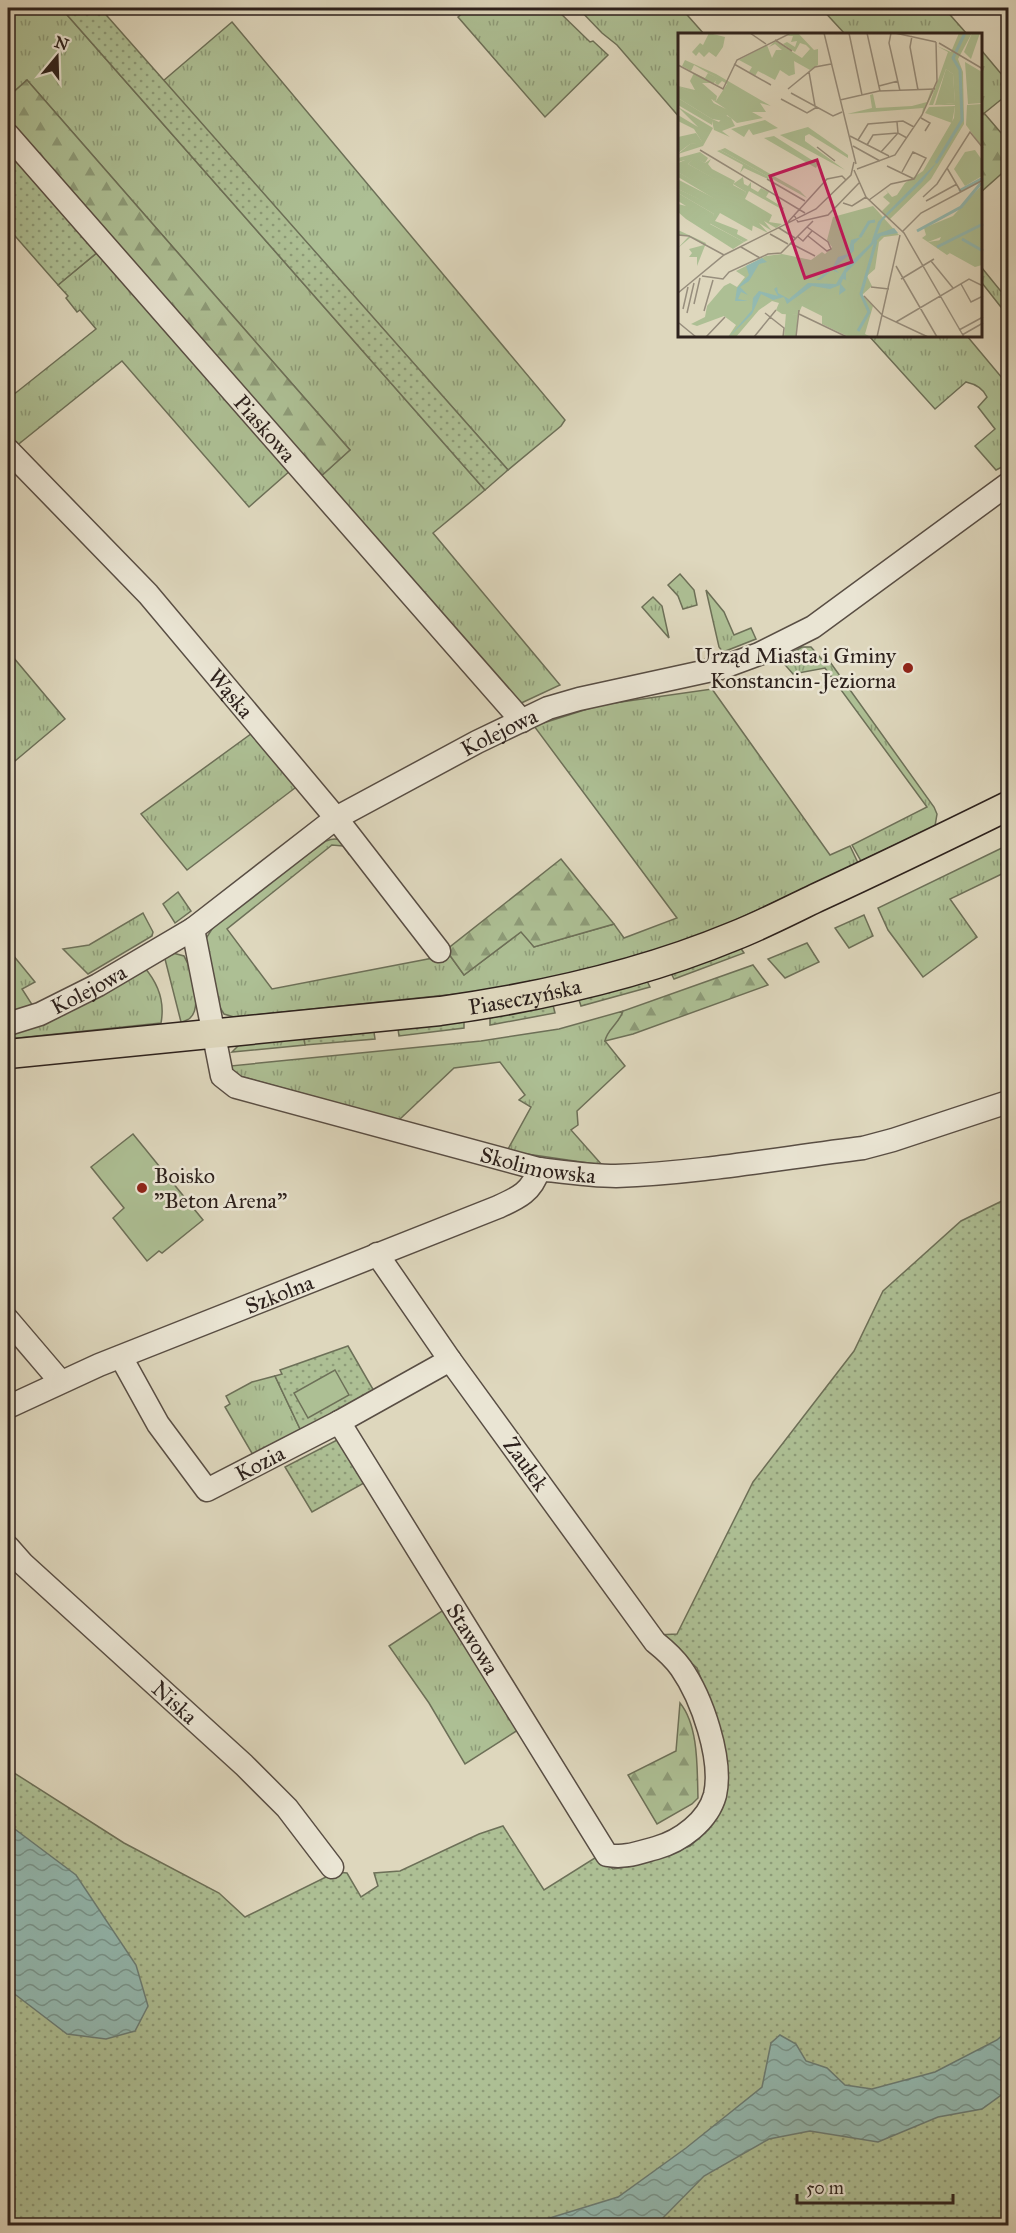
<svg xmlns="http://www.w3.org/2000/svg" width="1016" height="2233" viewBox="0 0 1016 2233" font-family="'IM FELL Great Primer',serif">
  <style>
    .grass { fill: url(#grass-tufts); stroke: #6d7058; stroke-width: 1.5 }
    .forest { fill: url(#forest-firs); stroke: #6d7058; stroke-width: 1.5 }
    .park { fill: url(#park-dots); stroke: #6d7058; stroke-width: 1.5 }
    .pitch { fill: #adbf94; stroke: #6d7058; stroke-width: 1.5 }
    .water { fill: url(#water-waves); stroke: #6a7d76; stroke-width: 1.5 }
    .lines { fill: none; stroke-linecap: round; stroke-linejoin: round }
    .minor-casing { stroke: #594e44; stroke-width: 25 }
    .major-casing { stroke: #2d211c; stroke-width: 31 }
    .minor { stroke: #eae5d4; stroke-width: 22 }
    .major { stroke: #ded7bd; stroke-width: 28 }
    .poi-dot { fill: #8f2418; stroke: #eae5d4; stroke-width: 2 }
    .labels { text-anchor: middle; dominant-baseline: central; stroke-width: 5; stroke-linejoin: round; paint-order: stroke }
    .street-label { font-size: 22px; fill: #2d211c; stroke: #eae5d4 }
    .poi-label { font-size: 22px; fill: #2d211c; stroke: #eae5d4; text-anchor: end }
    .inset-river { fill: none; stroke: #93bab2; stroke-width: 3 }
    .inset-road { fill: none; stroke: #978e7d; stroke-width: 1.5 }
    .view { fill: #c2185b; fill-opacity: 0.15; stroke: #c2185b; stroke-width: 3 }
    .inset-edge { fill: none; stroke: #2d211c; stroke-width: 3 }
  </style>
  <defs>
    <pattern id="grass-tufts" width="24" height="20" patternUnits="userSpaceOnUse" patternTransform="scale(1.5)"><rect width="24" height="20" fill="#adbf94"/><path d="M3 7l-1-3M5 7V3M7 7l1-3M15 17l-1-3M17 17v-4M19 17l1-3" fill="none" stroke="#8d9b78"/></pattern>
    <pattern id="forest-firs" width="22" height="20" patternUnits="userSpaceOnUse" patternTransform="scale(1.5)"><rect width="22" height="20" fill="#adbf94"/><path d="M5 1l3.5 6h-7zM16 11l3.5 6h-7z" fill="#8d9b78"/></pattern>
    <pattern id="park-dots" width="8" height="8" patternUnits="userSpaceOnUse" patternTransform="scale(1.5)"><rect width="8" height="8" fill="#adbf94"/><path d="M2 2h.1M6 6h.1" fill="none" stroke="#8d9b78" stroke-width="1.8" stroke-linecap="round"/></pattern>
    <pattern id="water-waves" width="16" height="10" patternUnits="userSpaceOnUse" patternTransform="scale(1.5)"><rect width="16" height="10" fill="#93bab2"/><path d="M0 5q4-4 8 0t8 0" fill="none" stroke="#789790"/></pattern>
  </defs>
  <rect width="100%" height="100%" fill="#ded7bd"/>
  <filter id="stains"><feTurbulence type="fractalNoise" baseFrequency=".00333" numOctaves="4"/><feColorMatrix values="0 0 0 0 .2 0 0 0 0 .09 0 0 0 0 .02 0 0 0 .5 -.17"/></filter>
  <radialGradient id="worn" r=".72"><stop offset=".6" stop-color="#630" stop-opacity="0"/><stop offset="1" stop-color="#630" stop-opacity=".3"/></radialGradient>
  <g class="grass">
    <polygon points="8,8 61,8 485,490 433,533 560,685 517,705 319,478 350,450 27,80 8,97"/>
    <polygon points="469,8 555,8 590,42 593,41 608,55 545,117 458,17"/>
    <polygon points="578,8 681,8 704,34 680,34 680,118 617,45 602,33"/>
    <polygon points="821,8 944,8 967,34 845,34"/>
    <polygon points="232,22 565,420 561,426 508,470 163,81"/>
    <polygon points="982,51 1008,82 1008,94 982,115"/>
    <polygon points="99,251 291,470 249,507 122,361 15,447 8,439 8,399 96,329 80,310 77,312 66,298 68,296 58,285"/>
    <polygon points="982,268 1008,300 1008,316 982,283"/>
    <path d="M869 336H967L1008 385V464L996 470 975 446 995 429 978 407 987 397C983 388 975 384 966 382L935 409Z"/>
    <polygon points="680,574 694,590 697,605 683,609 678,596 668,585"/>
    <polygon points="706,590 724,612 734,635 751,628 756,639 723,652 719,647"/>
    <polygon points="653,597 662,606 669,638 642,607"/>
    <polygon points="802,647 811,647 826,664 830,662 934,807 937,814 935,826 861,861 852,845 927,807 825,668 793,674 780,659"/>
    <polygon points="8,651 65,719 15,761 8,752"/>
    <path d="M712 689 830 855 850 846 858 863 712 931 654 951 554 978 476 992 234 1017 224 1014 216 1001 205 940 217 921 326 841C339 836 343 841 353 850L349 854 343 846 332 845 227 929 272 989 433 958 446 950 464 975 522 931 534 947 614 924 624 938 677 918 534 726 600 705Z"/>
    <polygon points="255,731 295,781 295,788 187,870 141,814"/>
    <polygon points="1008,845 1008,871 950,899 977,937 923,977 888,930 878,908"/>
    <polygon points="178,892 191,911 175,923 163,904"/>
    <polygon points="143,913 153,932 152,936 88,974 63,949 89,945"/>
    <polygon points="864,915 873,936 849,948 835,928"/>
    <polygon points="807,943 819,962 785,978 768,959"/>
    <polygon points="8,949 35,982 22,989 33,1006 8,1015"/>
    <path d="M169 952 184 956C191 968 203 1007 190 1018 190 1019 182 1022 181 1022L164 955Z"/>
    <path d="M144 967C158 983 165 1002 161 1023L8 1039V1032Z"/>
    <polygon points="623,1011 621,1018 605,1041 625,1066 577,1111 578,1125 571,1130 602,1165 507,1151 531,1107 519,1100 525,1095 500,1062 454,1068 399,1120 236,1075 230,1066 481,1041 559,1029"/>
    <polygon points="304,1038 305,1045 232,1052 240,1044"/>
    <polygon points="275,1376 301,1431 253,1455 225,1407 230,1404 226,1396 252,1382"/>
    <polygon points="445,1609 518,1730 465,1764 429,1703 389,1646"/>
  </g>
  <g class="forest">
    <polygon points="27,80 350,450 319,478 8,120 8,97"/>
    <polygon points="984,113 1008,141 1008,168 982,191 982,115"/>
    <polygon points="561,859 614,924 534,947 521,932 464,975 446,950"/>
    <path d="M753 965 768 985 633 1034 605 1041C607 1029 619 1024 623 1011Z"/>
    <path d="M680 1703C699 1726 697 1770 698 1798L692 1804 657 1824 628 1775 676 1751Z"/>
  </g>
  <g class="park">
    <polygon points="61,8 100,8 508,470 485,490"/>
    <polygon points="8,148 99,251 58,285 8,228"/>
    <polygon points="740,947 744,953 674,979 671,973"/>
    <polygon points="647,981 650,987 581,1006 579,1000"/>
    <polygon points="553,1005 555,1013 490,1025 490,1018"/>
    <polygon points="464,1021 464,1028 399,1036 398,1029"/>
    <polygon points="374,1032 375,1039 305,1045 304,1038"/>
    <polygon points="1008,1198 1008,2225 8,2225 8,1769 124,1843 219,1893 245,1917 336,1872 347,1873 361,1897 378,1886 374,1873 400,1871 479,1834 503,1826 544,1890 598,1856 604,1863 613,1869 633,1866 690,1846 709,1829 721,1802 728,1779 713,1712 697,1668 658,1635 677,1634 753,1482 854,1351 883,1291 961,1221"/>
    <polygon points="348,1346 374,1391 301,1431 275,1376 282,1374 280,1370"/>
    <polygon points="339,1439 364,1483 312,1512 285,1467"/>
  </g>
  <g class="pitch">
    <polygon points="133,1134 203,1220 162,1253 159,1251 147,1261 113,1218 124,1208 91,1167"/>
    <polygon points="335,1370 349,1395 308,1418 294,1393"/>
  </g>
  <g class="water">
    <polygon points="8,1824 76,1875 136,1965 148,2006 135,2031 106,2039 67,2034 8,1989"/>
    <polygon points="1008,2030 1008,2090 982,2109 938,2117 878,2142 810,2131 769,2139 704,2176 656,2225 527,2225 618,2197 686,2148 762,2087 771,2043 780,2035 796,2044 806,2061 827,2068 845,2085 872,2089 935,2072 997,2040"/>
  </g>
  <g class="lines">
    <defs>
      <g id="minor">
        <path id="s1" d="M8 135 522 721"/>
        <path id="s2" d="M8 450 148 594 336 818 439 951"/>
        <path id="s3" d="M193 929 222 1076 236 1087 539 1169C564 1172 590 1176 616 1176 699 1173 781 1158 863 1148L893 1140 1008 1102"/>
        <path id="s4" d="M8 1024 40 1014 98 985 193 929 336 818 477 742 548 708 579 699 721 668 759 654 813 627 1008 484"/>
        <polyline points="8,1320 60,1381"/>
        <path id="s5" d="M121 1357 158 1424 207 1490 339 1422 450 1360"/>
        <path id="s6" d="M8 1407 99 1365 498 1207C518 1198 532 1192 539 1169"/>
        <path id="s7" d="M339 1422 607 1855C626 1858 637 1853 656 1848 681 1841 708 1821 715 1795 723 1759 702 1698 681 1668 674 1658 665 1650 655 1642L450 1360 377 1254"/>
        <path id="s8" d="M8 1547 23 1564 244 1765 287 1808 332 1867"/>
      </g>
      <g id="major">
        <path id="s9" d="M8 1054 440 1011C541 997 640 975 734 936 762 925 789 911 816 898 881 868 945 837 1008 806"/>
      </g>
    </defs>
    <use href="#minor" class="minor-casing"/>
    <use href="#major" class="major-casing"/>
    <use href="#minor" class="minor"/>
    <use href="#major" class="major"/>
  </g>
  <g class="poi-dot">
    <circle cx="908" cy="668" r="6"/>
    <circle cx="142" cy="1188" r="6"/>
  </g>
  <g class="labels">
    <g class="street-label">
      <text stroke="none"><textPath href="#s1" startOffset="390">Piaskowa</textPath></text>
      <text stroke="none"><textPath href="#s2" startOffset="330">Wąska</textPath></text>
      <text stroke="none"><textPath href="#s4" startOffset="574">Kolejowa</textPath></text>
      <text stroke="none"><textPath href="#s4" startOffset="88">Kolejowa</textPath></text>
      <text stroke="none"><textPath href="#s9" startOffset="520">Piaseczyńska</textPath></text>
      <text stroke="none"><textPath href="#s3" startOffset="480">Skolimowska</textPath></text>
      <text stroke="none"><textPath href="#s6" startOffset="294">Szkolna</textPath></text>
      <text stroke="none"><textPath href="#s5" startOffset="218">Kozia</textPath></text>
      <text transform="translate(526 1464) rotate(54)">Zaułek</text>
      <text stroke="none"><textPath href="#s7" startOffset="255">Stawowa</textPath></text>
      <text stroke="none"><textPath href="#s8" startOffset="228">Niska</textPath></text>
    </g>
    <g class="poi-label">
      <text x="896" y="655">Urząd Miasta i Gminy<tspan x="896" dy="25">Konstancin-Jeziorna</tspan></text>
      <text x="154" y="1175" text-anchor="start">Boisko<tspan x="154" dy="25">"Beton Arena"</tspan></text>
    </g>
  </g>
  <g transform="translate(678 33)">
    <rect width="304" height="304" fill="#ded7bd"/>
    <path d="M31 0 47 4 45 14 38 24 31 19 26 24 21 19 18 23 14 19 22 10 25 12ZM281 0H294L280 26 285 39 286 91 253 146 211 187 204 178 212 170 205 164 210 160 207 156 214 164 219 162 227 150 245 138 276 85 277 72H251L270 19 259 13 273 19ZM268 36 275 41 277 70 255 72ZM16 40 27 45 30 40 40 45 36 50H24L39 63 38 68 33 66 37 72 0 53 17 57 12 48ZM253 57 256 58 244 81 245 75 169 81 194 75 192 62 195 61 198 75 234 73 249 69ZM0 65 34 86 41 89 47 82 53 85 57 93 44 98 52 104 36 97 34 88V92L0 72ZM304 71V114L288 92 289 72ZM0 74 35 95 25 113 0 121 12 111 24 109 16 96 0 88V82L20 94ZM130 94 170 122V125L131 101 127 103V108L167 137 102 102ZM96 103 140 131 138 135 86 105ZM47 115 122 158 129 165 42 117ZM297 117 304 127V143L287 153 276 136 287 119ZM22 119 30 125 27 130 17 125 10 131 66 162 68 159 55 151 65 144 66 151 70 153 73 149V155L80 159 83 155 91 159 88 164 106 175 105 177 71 158 67 166 94 182 91 189 104 191 98 195 86 188 94 198 81 190 90 200 0 156 1 147 79 187 0 139V130L7 127 0 129V125ZM304 152V232L297 234 259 213 263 204 250 209 244 205 248 202 246 195 275 183ZM0 160 36 181 32 191 66 209 55 216 8 186 0 179V171L8 173 0 168ZM0 197 28 210 19 233V224H11L14 220 11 216 26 212 13 204 0 215 11 203 0 202Z" fill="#adbf94" fill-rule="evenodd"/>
    <path d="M115 0H120L136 17 140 16V32L132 37 116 28 117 41 111 43 102 37 97 47 80 38 77 43 71 39 74 34 61 27 89 12 94 25 98 17H104L97 11 91 14 97 8 124 25 132 16 128 12 122 10 117 19 105 11 109 9 117 14 119 8 113 9 115 3H109ZM294 0H302L293 26 286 19ZM7 27 38 41 93 73 82 70 88 79H74L85 85 59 90 49 82 46 88 34 86 0 65V53L48 76 33 66 38 68 49 51 44 48 40 52 37 50 39 45 16 32 13 38 4 33ZM277 73 274 90 247 80 251 74ZM87 87 100 95 75 102 71 96 66 104 53 96ZM18 100 25 110 12 111 0 120V104ZM42 117 91 144 90 146 66 135 62 140 65 132 39 118ZM17 124 27 130 33 126 30 131 34 136 57 148 55 152 68 159 66 163 10 131ZM0 139 68 178 79 187 77 190 0 144ZM0 156 75 191 74 198 42 180 37 188 60 197 59 201 70 207 66 209 31 190 36 181 0 160ZM279 196 283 200 260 212 272 220 269 222 250 209 270 206 271 199ZM108 280 120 282 118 304H106Z" fill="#adbf94"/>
    <path d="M287 29 304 39V70L290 71ZM268 36 275 41 277 70 257 72ZM195 173 221 202 206 204 201 209 197 236 189 243 194 253 184 262 195 273 187 301 193 304 169 303 144 291V283L124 273 120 282 104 281 98 277 101 270 94 268 81 277 58 304H50L58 292 46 283 19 293 13 291 27 284 29 273 46 253 52 250 59 254 67 244 58 238 88 223 104 221 133 227 144 219 147 221 154 214 149 207 155 184Z" fill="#adbf94"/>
    <path d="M261 127 244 149 204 188 199 201 216 195 220 200 203 203 168 240V247L184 253 165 246 163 251 168 257 161 262 162 252 152 256 134 253 109 271 106 264 95 267 83 261 74 281 51 304 74 277 75 265 81 258 100 263 96 256 99 254 100 260 111 266 130 250 158 251 168 234 193 210 200 189ZM183 204 176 211V218L159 232 157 236 161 240 154 237 142 247H138L155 234 160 224 170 221 173 207ZM84 225 89 229 81 231 71 248 62 254 70 262 63 259 60 266 70 268H57L59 255 71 242 68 233Z" fill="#93bab2"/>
    <path class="inset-river" d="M258 130 284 87 282 37 275 25 287 0M281 158 305 145M239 198 283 174 303 150M182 204 191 189 197 188M284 206 305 218M259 214 305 191M180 298 191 279 183 261 198 208"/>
    <path class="inset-road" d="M72 0 88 11M146 0 178 131M171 0 184 62M189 0 202 58M213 0 211 10 222 58M217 0 258 9M234 3 232 14 240 57M97 7 114 18M261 10 305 36M56 31 93 52M0 32 45 56 59 27 113 0M131 39 137 73M201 53 220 48M110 56 137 34 153 31M113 60 155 83 164 79M103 66 129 80 139 74M162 67 201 58 257 56M243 85 252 90 247 98M172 103 211 123M180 107 190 91 225 88 236 94M189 112 195 102 220 100 229 105M175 113 202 128M139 114 157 128M22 117 127 180M203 119 220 100 219 89M209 133 236 146M269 135 283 159M179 136 217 122 244 82 259 48 258 9M176 137 188 164 226 200 286 304M89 146 127 168M245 164 259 151 292 99 305 115M191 167 213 151 236 146 248 125 235 119 224 139M248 168 279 151M165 170 174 173 188 164M116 182 120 189 150 182 181 150M110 189 149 146 164 143 168 147M129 194 150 209 153 216 149 218 130 203M101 195 117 205M224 199 243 180 305 147M92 201 110 211M0 202 11 203 46 222M119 203 125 208 134 198M112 210 137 223M63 214 82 225M253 228 275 255M218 233 259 304M24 243 45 246 51 239 90 221 103 220 135 188M223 246 256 226M283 251 293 269 305 263M193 254 211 256M0 260 46 222 138 176 173 142 176 129M186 263 205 283 250 304M16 271 22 245M5 276 10 254M26 278 35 247M9 280 16 250M87 280 106 295 105 304M121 281 169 304M218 289 291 246 305 253M1 290 18 304M281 297 305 284M284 302 305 290M28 304 47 284M76 304 98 277M118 304 121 277M199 304 222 202"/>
    <path class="view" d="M139 127 174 229 127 245 92 143Z"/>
    <rect width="304" height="304" class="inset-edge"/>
  </g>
  <rect width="1016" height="2233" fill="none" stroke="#ded7bd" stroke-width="30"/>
  <rect x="9" y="9" width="998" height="2215" fill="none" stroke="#2d211c" stroke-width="3"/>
  <rect x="15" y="15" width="986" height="2203" fill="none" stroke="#2d211c" stroke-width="1.5"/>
  <g transform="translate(57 57) rotate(19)" stroke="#eae5d4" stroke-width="4.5" paint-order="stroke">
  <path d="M0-4.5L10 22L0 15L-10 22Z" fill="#2d211c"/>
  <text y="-9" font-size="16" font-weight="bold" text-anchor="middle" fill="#2d211c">N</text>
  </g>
  <path d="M797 2194v9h156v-9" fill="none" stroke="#2d211c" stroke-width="3"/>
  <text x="806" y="2194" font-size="18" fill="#2d211c" stroke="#eae5d4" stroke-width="4.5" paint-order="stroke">50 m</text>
  <rect width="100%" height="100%" filter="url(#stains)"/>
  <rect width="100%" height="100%" fill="url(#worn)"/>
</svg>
